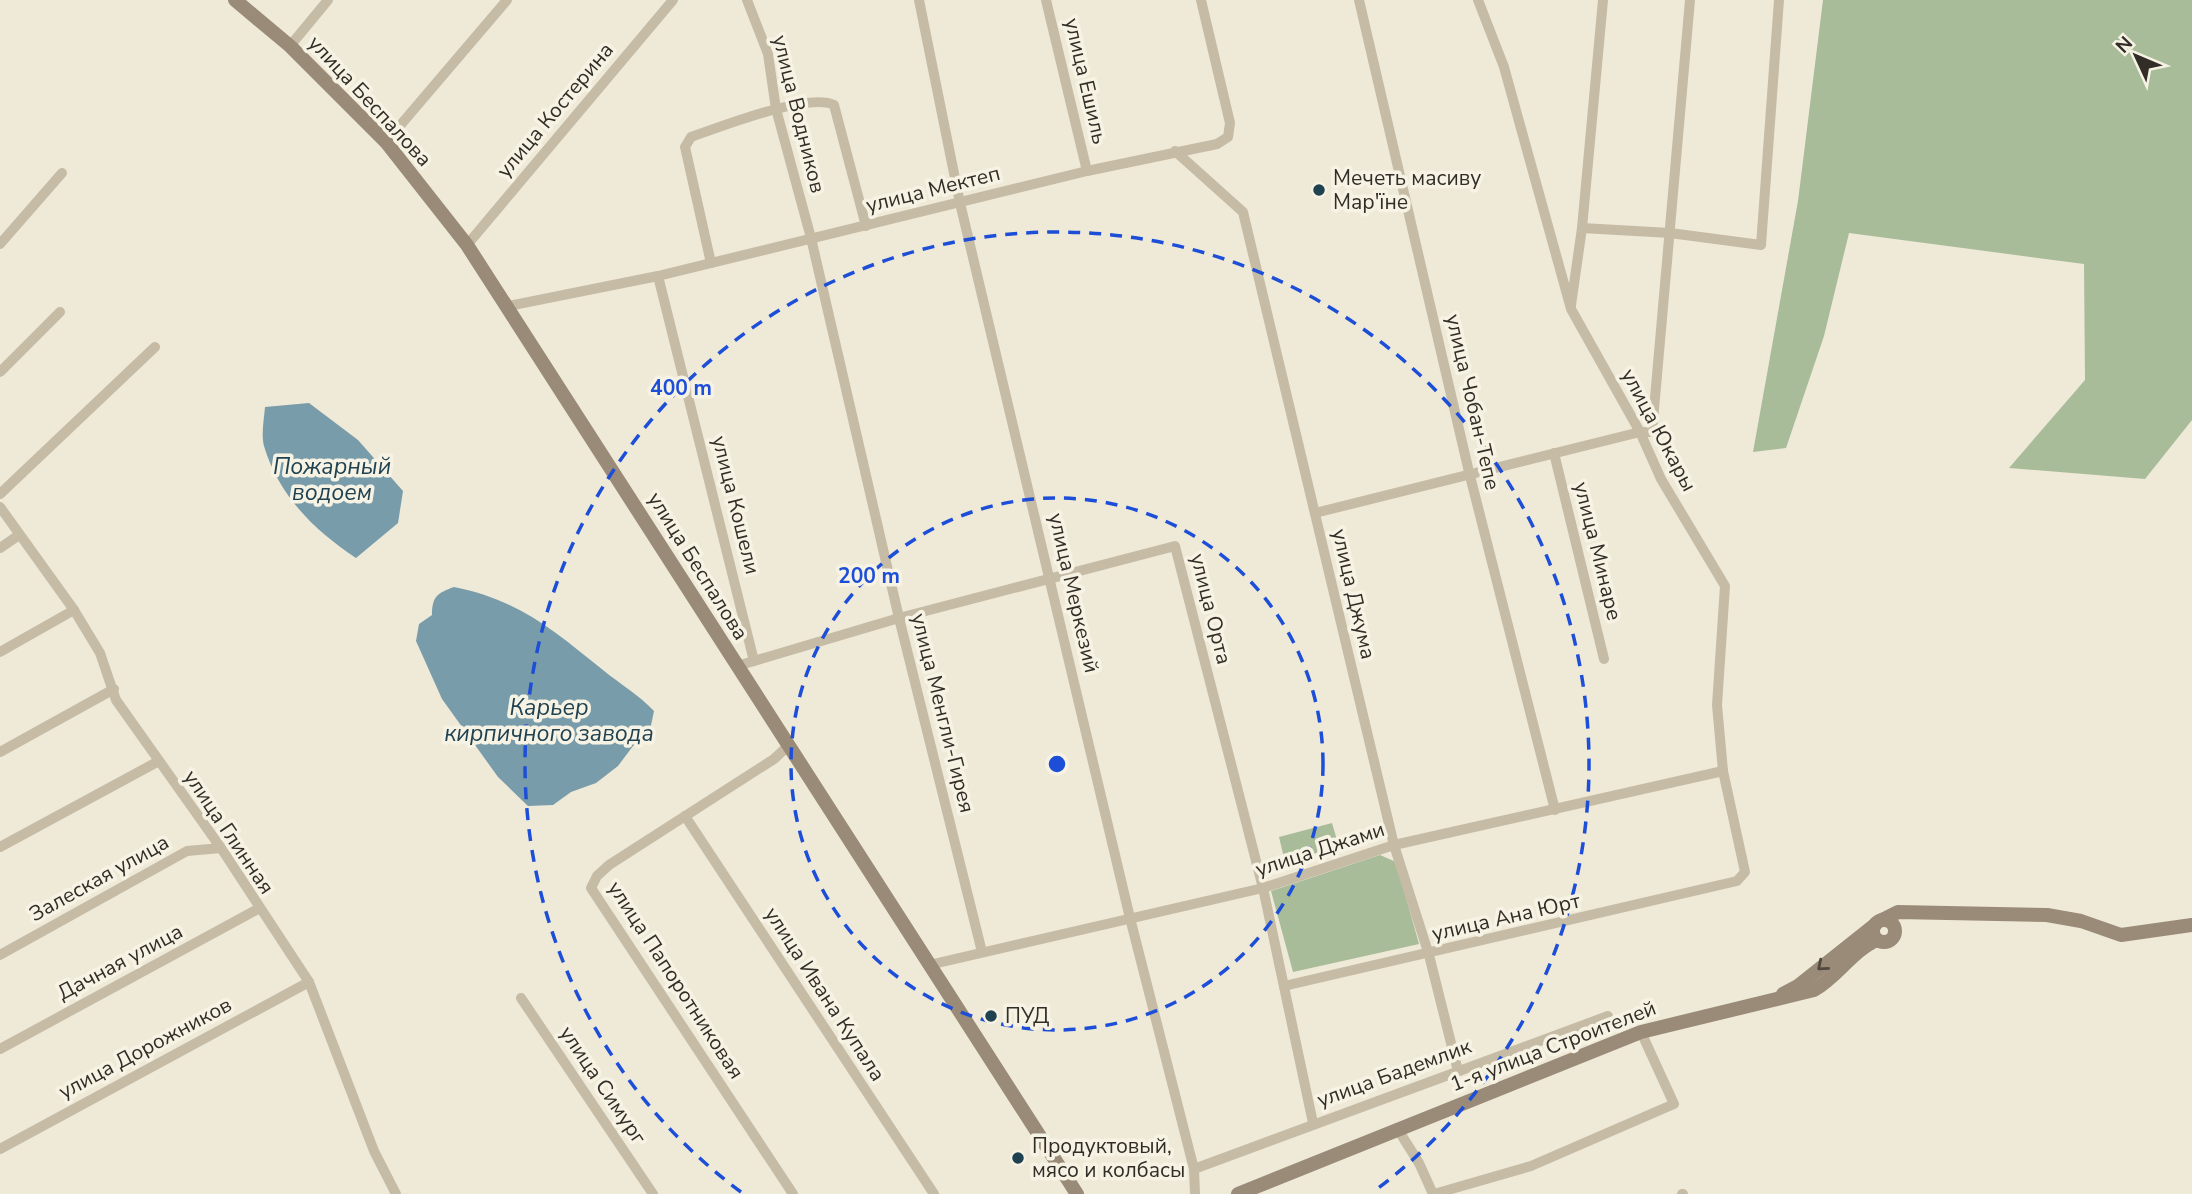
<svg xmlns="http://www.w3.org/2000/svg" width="2192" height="1194" viewBox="0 0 2192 1194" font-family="'Nunito Sans',sans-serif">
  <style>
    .green { fill: #a8bc99 }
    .water { fill: #799caa }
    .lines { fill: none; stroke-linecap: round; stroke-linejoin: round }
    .street { stroke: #c6bca5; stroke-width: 10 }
    .secondary { stroke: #998b77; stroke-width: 14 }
    .oneway { stroke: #51493e }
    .ring { fill: none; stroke: #1d4ed8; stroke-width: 3.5; stroke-dasharray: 12 9 }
    .poi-dot { fill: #1f4150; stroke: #f7f3e4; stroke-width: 2.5 }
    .labels { text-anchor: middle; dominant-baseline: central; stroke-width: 7; stroke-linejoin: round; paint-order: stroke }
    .street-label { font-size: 21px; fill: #322d26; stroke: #f7f3e4 }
    .poi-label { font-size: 21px; fill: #322d26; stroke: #f7f3e4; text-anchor: start }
    .water-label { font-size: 23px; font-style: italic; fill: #1f4150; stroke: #f7f3e4 }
    .centre { fill: #1d4ed8; stroke: #f7f3e4; stroke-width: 3.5 }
    .ring-label { font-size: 21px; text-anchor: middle; font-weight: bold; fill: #1d4ed8; stroke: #f7f3e4; stroke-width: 7; stroke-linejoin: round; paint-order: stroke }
  </style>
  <rect width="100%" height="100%" fill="#efe9d8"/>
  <g class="green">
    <polygon points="1823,0 2192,0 2192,420 2145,479 2009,468 2085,380 2084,264 1849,233 1824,336 1786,448 1753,452 1798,201"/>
    <polygon points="1332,823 1339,847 1285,862 1279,837"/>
    <polygon points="1380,855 1396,862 1419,944 1293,972 1271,891"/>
  </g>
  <g class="water">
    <path d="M309 403 358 440 403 491 398 523 356 558C314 530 279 496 264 446 261 435 264 419 265 407Z"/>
    <path d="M454 587C519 600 553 630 603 670 620 684 639 695 654 711L649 735 633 746 618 766 596 783 571 792 553 805 528 806 498 777 442 699 416 641 419 624 432 615C432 597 437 593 454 587Z"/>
  </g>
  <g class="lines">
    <g class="street">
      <polyline points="747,0 768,54 776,109 811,238 899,618 982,952"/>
      <polyline points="919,0 960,203 1130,918 1194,1169 1195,1194"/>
      <polyline points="1046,0 1087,171"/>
      <polyline points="1359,0 1469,472 1555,810"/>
      <polyline points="290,46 328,0"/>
      <polyline points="386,142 507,0"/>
      <polyline points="1175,151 1243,212 1394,845 1429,955 1458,1071"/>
      <polyline points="1582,228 1670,233 1761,245 1779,0"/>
      <polyline points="0,244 62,173"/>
      <polyline points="467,245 673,0"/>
      <path d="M711 263 685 147 691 137C720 127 809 92 834 105L866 226"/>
      <polyline points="658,276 754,661"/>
      <polyline points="1571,305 1582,228 1603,0"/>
      <polyline points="508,306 658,276 1087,171 1217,144 1228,137 1230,123 1201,0"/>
      <polyline points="0,372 60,312"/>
      <polyline points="1554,453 1604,659"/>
      <polyline points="0,494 155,347"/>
      <polyline points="0,507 74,610 100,653 116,700 221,848 309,982 374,1151 396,1194"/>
      <polyline points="1315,513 1640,432 1652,432 1690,0"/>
      <polyline points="0,548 19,535"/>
      <polyline points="0,652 74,610"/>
      <polyline points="737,666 899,618 1175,546 1263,888 1313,1123"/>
      <polyline points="789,745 774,759 609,865 597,876 591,888 793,1194"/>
      <polyline points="0,752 114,689"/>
      <polyline points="685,816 934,1194"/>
      <polyline points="0,847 157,762"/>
      <polyline points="0,955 187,851 221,848"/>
      <polyline points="929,965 1263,888 1394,845 1723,771"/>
      <polyline points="1284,986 1737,881 1745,872 1723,771 1717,705 1725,586 1661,479 1640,432 1571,309 1504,67 1478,0"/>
      <polyline points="521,998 653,1194"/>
      <polyline points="0,1049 258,909"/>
      <polyline points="1397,1128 1419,1163 1433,1194"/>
      <polyline points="0,1149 309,982"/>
      <polyline points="1194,1169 1608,1016"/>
      <polyline points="1434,1194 1531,1166 1674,1104 1641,1032"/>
      <polyline points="1682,1194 1683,1194"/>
    </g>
    <g class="secondary">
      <polyline points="235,0 290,46 386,142 467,245 1077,1194"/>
      <polyline points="1882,920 1898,912 2047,915 2081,921 2121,935 2192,925"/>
      <circle cx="1884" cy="931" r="11"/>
      <polyline points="1783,994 1798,986 1876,924"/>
      <path d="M1238 1194 1641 1032 1814 990C1837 977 1853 950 1877 940"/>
    </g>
  </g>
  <defs><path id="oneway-chevron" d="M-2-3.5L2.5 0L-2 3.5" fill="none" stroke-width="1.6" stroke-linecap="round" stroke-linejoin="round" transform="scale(1.75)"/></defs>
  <use class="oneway" href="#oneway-chevron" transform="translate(1822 966) rotate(140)"/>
  <g class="ring">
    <circle cx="1057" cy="764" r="266"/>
    <path d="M741 1192A532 532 0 1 1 1373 1192"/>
  </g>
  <g class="poi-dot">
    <circle cx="1319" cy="190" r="7"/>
    <circle cx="991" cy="1016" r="7"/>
    <circle cx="1018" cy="1158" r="7"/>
  </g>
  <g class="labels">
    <g class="street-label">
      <text transform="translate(1086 81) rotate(77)">улица Ешиль</text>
      <text transform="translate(370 101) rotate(47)">улица Беспалова</text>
      <text transform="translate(555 110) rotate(-50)">улица Костерина</text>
      <text transform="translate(799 114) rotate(76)">улица Водников</text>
      <text transform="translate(933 189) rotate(-14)">улица Мектеп</text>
      <text transform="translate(1473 402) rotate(77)">улица Чобан-Тепе</text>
      <text transform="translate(1659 430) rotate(62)">улица Юкары</text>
      <text transform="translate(736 505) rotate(76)">улица Кошели</text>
      <text transform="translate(1598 551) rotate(76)">улица Минаре</text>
      <text transform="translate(698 566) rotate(58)">улица Беспалова</text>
      <text transform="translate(1074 593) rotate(77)">улица Меркезий</text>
      <text transform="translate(1354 594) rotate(77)">улица Джума</text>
      <text transform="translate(1211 609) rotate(76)">улица Орта</text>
      <text transform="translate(943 713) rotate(76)">улица Менгли-Гирея</text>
      <text transform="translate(229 832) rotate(56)">улица Глинная</text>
      <text transform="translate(1320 849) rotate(-18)">улица Джами</text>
      <text transform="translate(99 878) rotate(-29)">Залеская улица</text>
      <text transform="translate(1506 917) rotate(-13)">улица Ана Юрт</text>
      <text transform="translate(120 962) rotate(-28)">Дачная улица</text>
      <text transform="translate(676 980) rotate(57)">улица Папоротниковая</text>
      <text transform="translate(825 994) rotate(57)">улица Ивана Купала</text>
      <text transform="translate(1553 1046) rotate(-21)">1-я улица Строителей</text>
      <text transform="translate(145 1048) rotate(-28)">улица Дорожников</text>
      <text transform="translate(1394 1073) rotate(-20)">улица Бадемлик</text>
      <text transform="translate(603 1085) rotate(56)">улица Симург</text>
    </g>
    <g class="poi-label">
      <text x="1333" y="178">Мечеть масиву<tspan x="1333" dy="24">Мар'їне</tspan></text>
      <text x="1005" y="1016">ПУД</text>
      <text x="1032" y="1146">Продуктовый,<tspan x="1032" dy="24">мясо и колбасы</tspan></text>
    </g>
    <g class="water-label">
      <text x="332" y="466">Пожарный<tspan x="332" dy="26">водоем</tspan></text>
      <text x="549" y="707">Карьер<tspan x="549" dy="26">кирпичного завода</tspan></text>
    </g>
  </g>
  <circle cx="1057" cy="764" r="10" class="centre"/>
  <g class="ring-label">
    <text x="681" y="395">400 m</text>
    <text x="869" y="583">200 m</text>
  </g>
  <g transform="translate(2136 56) rotate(314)" stroke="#f7f3e4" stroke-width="5" paint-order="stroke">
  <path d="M0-5L12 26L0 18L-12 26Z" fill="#322d26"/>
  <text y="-10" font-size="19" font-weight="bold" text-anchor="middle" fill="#322d26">N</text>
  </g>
</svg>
